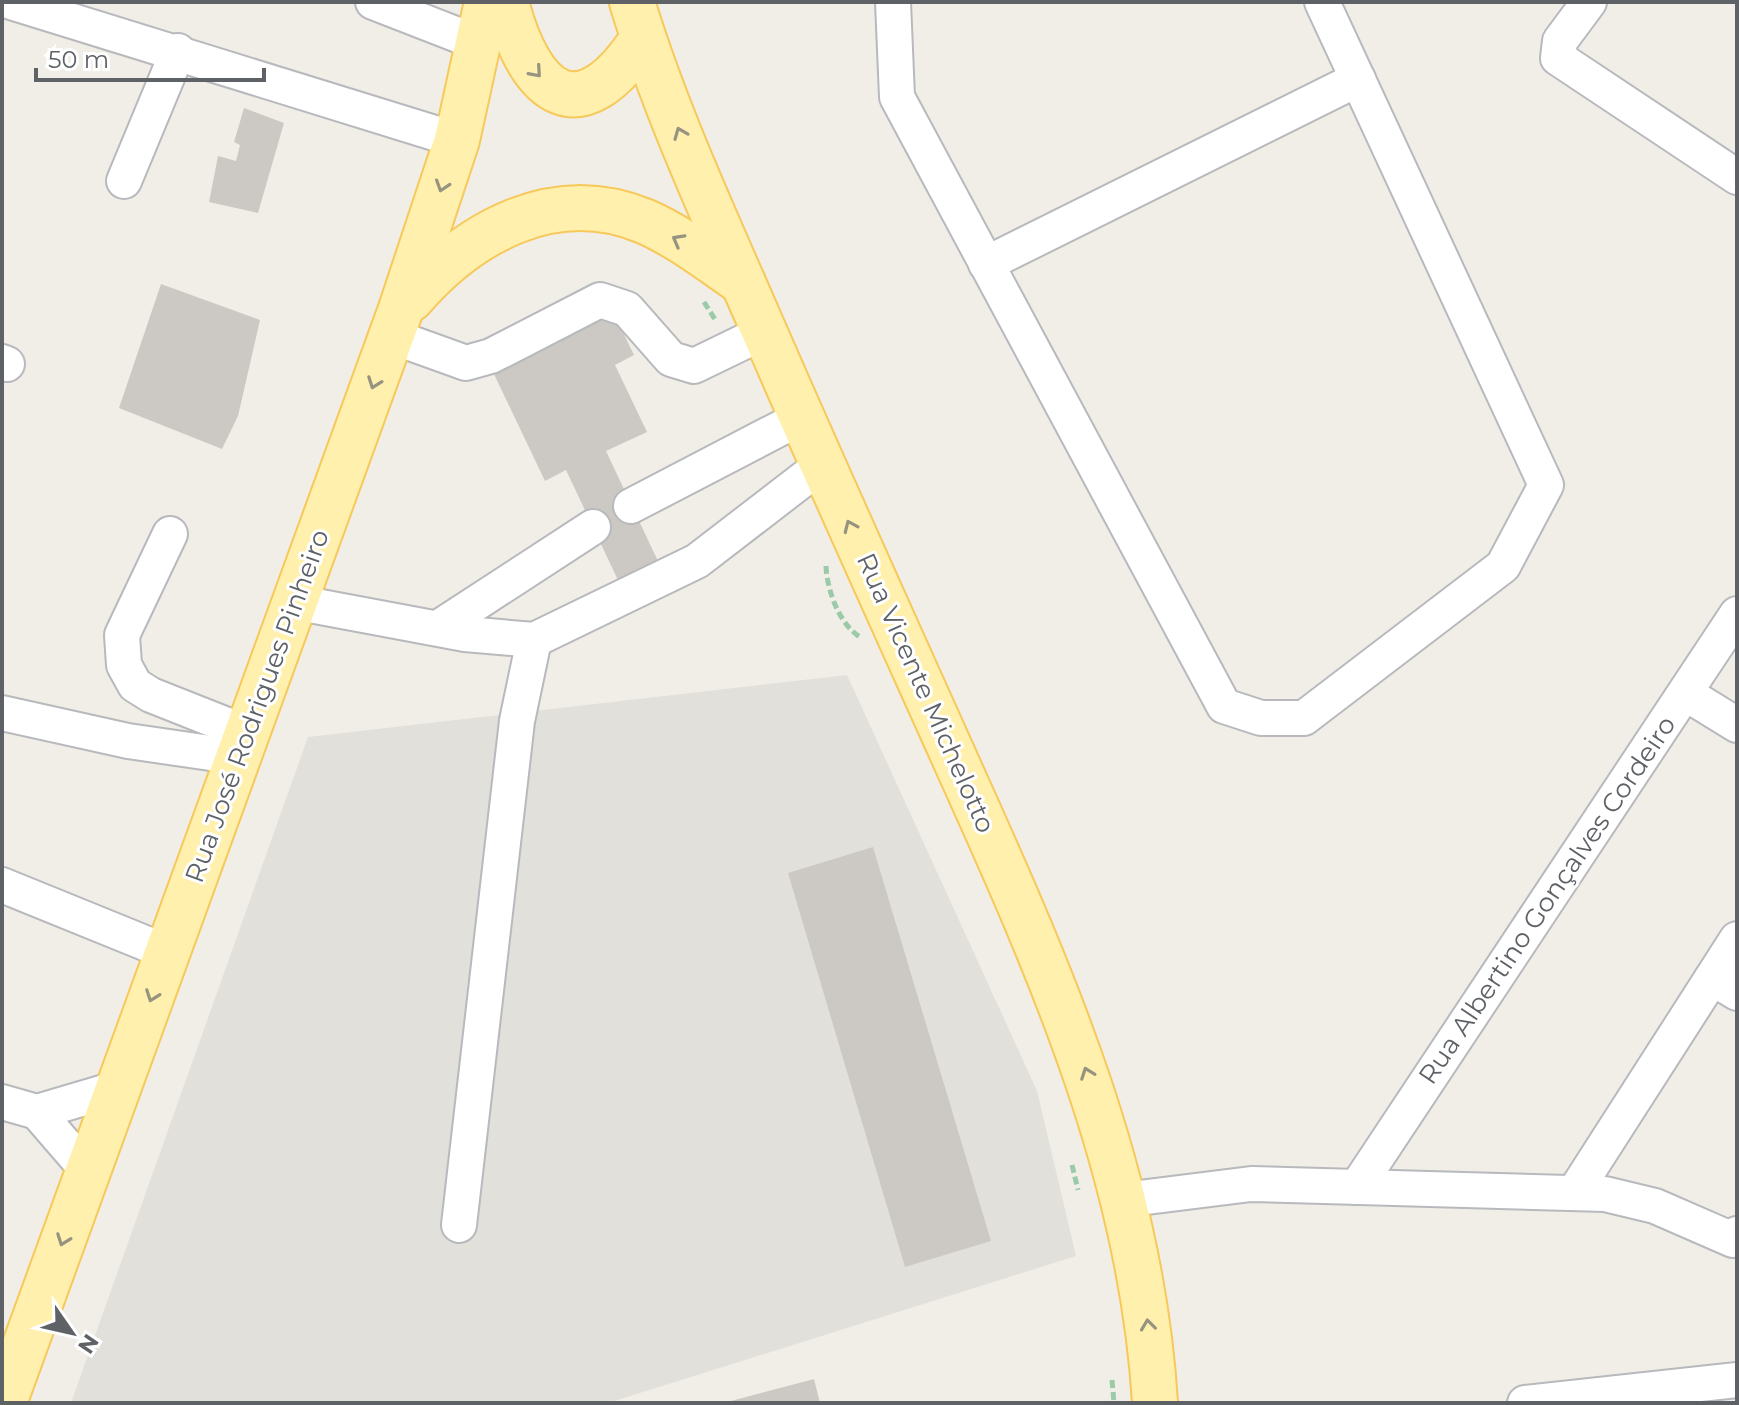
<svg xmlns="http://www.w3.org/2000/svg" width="1739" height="1405" viewBox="0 0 1739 1405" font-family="Montserrat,sans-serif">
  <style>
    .industrial { fill: #e2e0db }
    .building { fill: #ccc9c4 }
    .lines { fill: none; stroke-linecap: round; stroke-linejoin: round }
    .minor-casing { stroke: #b7b9bd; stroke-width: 38 }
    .major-casing { stroke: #f7c85a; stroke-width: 48 }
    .path { stroke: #9bcaa8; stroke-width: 5; stroke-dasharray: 8 4; stroke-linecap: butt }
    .minor { stroke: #fff; stroke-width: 34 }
    .major { stroke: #fff0ad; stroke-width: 44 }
    .oneway { stroke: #969480 }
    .labels { text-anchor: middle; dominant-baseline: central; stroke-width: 6; stroke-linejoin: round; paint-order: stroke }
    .street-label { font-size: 26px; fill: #5e6267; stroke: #fff }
  </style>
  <rect width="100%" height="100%" fill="#f1eee7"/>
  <polygon class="industrial" points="847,675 1037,1091 1076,1256 608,1403 71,1403 308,737"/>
  <g class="building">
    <polygon points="244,108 284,123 258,213 209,202 218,156 236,161 240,145 234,142"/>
    <polygon points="161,284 260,320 238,416 222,449 119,408"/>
    <polygon points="614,314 634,355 615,365 647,432 606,451 665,576 625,595 566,470 545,481 493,372"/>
    <polygon points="873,847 991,1241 905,1267 788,873"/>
    <polygon points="814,1379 820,1403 727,1403 727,1402"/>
  </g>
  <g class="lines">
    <defs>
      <g id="minor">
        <polyline points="11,2 457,140"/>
        <polyline points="373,2 481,44"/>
        <polyline points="893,2 897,97 1224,706 1261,718 1304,718 1503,566 1546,485 1322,2"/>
        <polyline points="1589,2 1560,41 1558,58 1737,177"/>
        <polyline points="124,181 178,51"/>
        <polyline points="986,264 1358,79"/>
        <polyline points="391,336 466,363 491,356 600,300 627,309 671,359 694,366 764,332"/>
        <polyline points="2,362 7,364"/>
        <polyline points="631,506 802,417"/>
        <polyline points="170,534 122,635 124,665 135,685 151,695 247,733"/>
        <polyline points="294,602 465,634 534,640 697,561 823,464"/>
        <polyline points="438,628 593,527"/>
        <polyline points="1685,693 1737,725"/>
        <polyline points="2,713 128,741 238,757"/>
        <polyline points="2,885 167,952"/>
        <polyline points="1712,978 1737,993"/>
        <polyline points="2,1102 37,1112 118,1088"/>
        <polyline points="37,1112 88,1171"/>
        <polyline points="1357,1187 1737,614"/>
        <polyline points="1574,1193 1737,939"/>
        <polyline points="1123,1200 1251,1184 1605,1194 1655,1206 1733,1240 1737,1234"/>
        <polyline points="459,1225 517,721 534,640"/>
        <polyline points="1525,1403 1737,1380"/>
      </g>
      <g id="major">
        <path d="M506 2C530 96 580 135 643 38"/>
        <path d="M632 2C665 110 713 214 758 317 826 474 897 630 967 786 1056 983 1142 1184 1155 1403"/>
        <path d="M411 299C469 232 554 184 644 221 679 236 711 261 743 283"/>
        <polyline points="4,1403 401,309 457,140 487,2"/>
      </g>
    </defs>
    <use href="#minor" class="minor-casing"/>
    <use href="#major" class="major-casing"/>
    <g class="path">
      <polyline points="704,302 716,321"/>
      <path d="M826 566C827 590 839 624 860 637"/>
      <polyline points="1072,1165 1078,1190"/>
      <polyline points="1112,1380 1114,1403"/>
    </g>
    <use href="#minor" class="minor"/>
    <use href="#major" class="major"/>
  </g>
  <defs><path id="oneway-chevron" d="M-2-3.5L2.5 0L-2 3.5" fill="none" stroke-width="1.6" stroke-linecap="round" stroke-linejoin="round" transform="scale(2)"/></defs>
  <g class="oneway">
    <use href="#oneway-chevron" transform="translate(536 72) rotate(49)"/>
    <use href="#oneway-chevron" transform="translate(680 133) rotate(-112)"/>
    <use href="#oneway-chevron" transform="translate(442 186) rotate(108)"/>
    <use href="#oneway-chevron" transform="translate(678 240) rotate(-151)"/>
    <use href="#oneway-chevron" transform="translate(374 383) rotate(110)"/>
    <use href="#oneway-chevron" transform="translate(850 526) rotate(-114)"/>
    <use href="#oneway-chevron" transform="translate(152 996) rotate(110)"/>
    <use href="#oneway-chevron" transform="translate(1087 1073) rotate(-110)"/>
    <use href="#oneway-chevron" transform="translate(63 1240) rotate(110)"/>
    <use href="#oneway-chevron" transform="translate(1148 1325) rotate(-97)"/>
  </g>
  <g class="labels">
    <g class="street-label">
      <text transform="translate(926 693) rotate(66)">Rua Vicente Michelotto</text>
      <text transform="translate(257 706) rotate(-70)">Rua José Rodrigues Pinheiro</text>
      <text transform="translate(1547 900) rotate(-56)">Rua Albertino Gonçalves Cordeiro</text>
    </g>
  </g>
  <rect width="1739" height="1405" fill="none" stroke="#5e6267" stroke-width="8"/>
  <g transform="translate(72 1333) rotate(124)" stroke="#ffffff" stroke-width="6" paint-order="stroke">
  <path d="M0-6L14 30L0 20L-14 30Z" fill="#5e6267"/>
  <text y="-12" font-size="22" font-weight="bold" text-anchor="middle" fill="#5e6267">N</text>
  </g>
  <path d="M36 68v12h228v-12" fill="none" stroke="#5e6267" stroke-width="4"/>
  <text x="48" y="68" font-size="24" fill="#5e6267" stroke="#ffffff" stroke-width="6" paint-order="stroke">50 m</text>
</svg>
